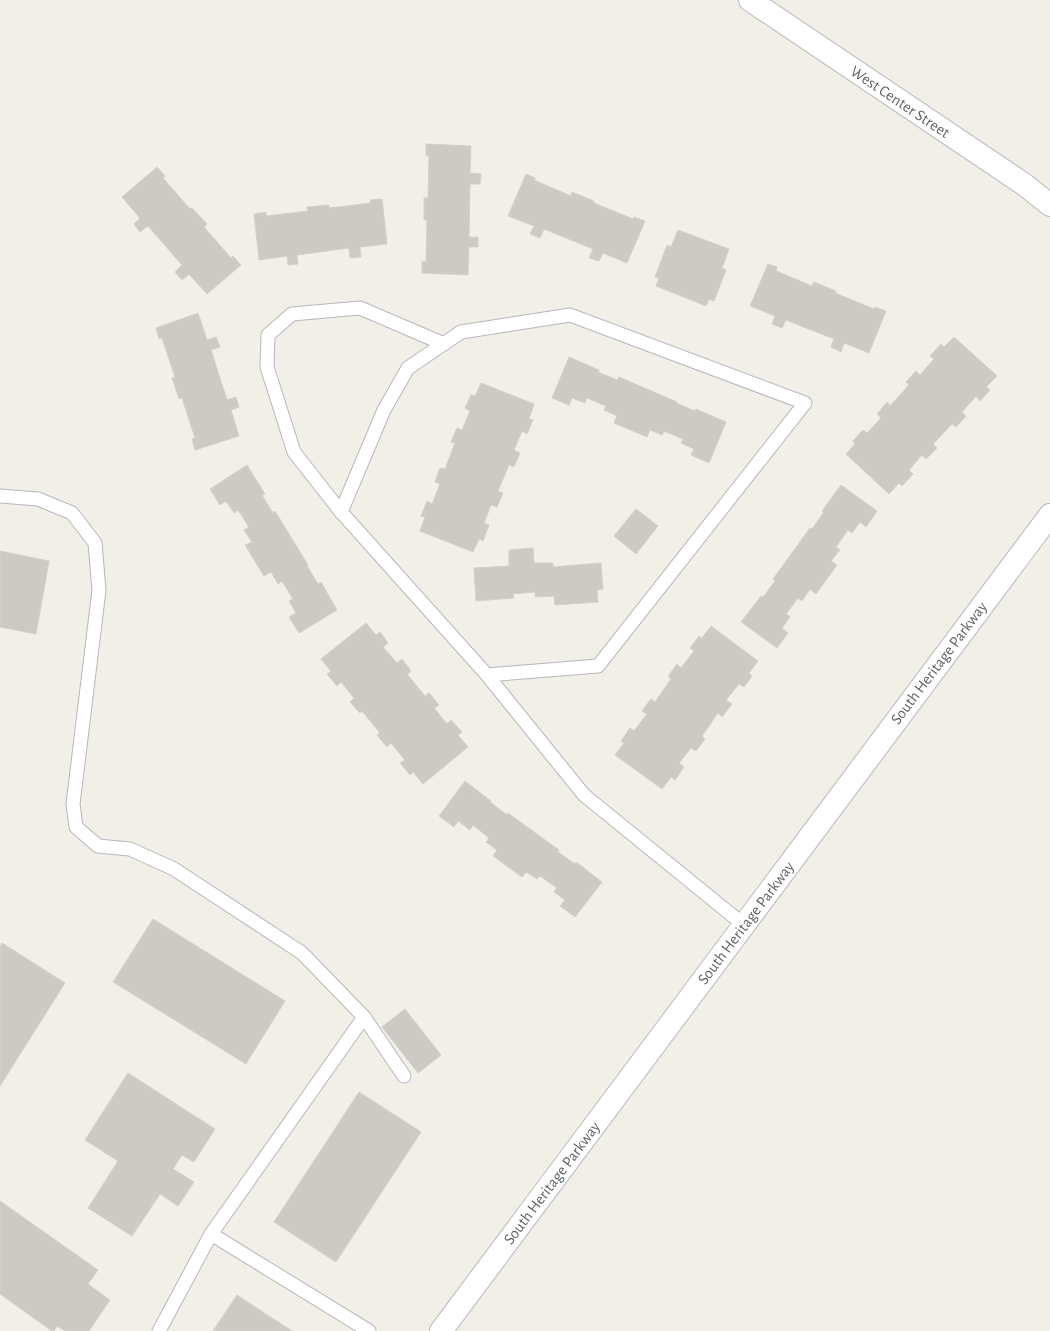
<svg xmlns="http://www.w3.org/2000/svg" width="1050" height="1331" viewBox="0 0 1050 1331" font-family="'Alegreya Sans',sans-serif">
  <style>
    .building { fill: #cccac5; stroke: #d6d1c6 }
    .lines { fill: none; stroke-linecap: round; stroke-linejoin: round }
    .lane-casing { stroke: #b5b8bc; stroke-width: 15 }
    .secondary-casing { stroke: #b6babf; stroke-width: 24 }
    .lane { stroke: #fff; stroke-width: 13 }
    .secondary { stroke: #fff; stroke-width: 22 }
    .labels { text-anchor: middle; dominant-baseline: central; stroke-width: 3.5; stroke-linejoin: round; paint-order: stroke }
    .street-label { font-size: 16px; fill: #5f6368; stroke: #fff }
  </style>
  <rect width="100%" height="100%" fill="#f1efe8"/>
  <g class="building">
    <polygon points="426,144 471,146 470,173 481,174 480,184 470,184 469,237 478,237 478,247 469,247 468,275 422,273 422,261 426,262 427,220 424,220 424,198 428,198 429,156 426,156"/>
    <polygon points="157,167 165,176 163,178 190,209 192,208 207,224 204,227 231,258 233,256 241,265 207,294 189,274 182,280 175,272 182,265 148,226 140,232 134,224 140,218 122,197"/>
    <polygon points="526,174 535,178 534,180 571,196 572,192 594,201 594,203 633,219 634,217 645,221 627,263 603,253 599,261 589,258 593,249 544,229 540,238 530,234 534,226 508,216"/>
    <polygon points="382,199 387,244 360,247 361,257 350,258 349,248 297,255 298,264 288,265 287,256 259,260 254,214 266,212 266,216 308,211 307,207 329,205 329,208 371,203 370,200"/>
    <polygon points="678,230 729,249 722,268 726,270 714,301 709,299 706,306 656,286 659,278 655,277 667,245 671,247"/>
    <polygon points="768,264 777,267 776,271 812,286 814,282 836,291 835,293 874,309 875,307 886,311 869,353 844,343 841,352 831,347 834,339 786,320 782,328 772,324 775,316 750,306"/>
    <polygon points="198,313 207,340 216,337 220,347 211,350 227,400 236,397 239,407 231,410 239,436 195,450 192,439 195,438 182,398 179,399 172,378 175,377 162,338 159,339 156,328"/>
    <polygon points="954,337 997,376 986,387 990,390 980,401 976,396 962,412 966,416 956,427 952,424 933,444 937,448 926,459 922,455 909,470 913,474 902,486 899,483 889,494 846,454 855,444 853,441 863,430 867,433 881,418 877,414 887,402 890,406 909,385 906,382 916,371 920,375 934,359 930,356 941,344 944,347"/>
    <polygon points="569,357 599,370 598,372 617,380 619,377 677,402 676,403 695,411 696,409 726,422 709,463 691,455 694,449 681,443 683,439 664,431 662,435 650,430 647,437 614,423 617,416 604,410 606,406 587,398 585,403 572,398 569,405 552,398"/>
    <polygon points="481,383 534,404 529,419 533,420 527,434 522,431 514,450 520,453 514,467 509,465 498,491 503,493 497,507 491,505 484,523 489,525 483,541 479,539 473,552 420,531 425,517 421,516 427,501 432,504 440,484 435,482 440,468 445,469 455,443 451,442 457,428 462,430 470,411 465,408 471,395 475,396"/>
    <polygon points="247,465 265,494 262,495 273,513 275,511 308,565 307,566 318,584 321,582 337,610 299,633 289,617 296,613 289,601 293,599 282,581 278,584 271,572 264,576 245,545 252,542 244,530 249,527 238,510 234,513 226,501 220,505 210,489"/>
    <polygon points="841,485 877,511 866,527 860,522 852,533 848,530 836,547 840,550 831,561 837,565 816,594 810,589 802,601 798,598 786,614 790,617 782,628 788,633 777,648 741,622 761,596 763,597 775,581 773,579 810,528 812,529 824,512 822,511"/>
    <polygon points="636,509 658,526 636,554 614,536"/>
    <polygon points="533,548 534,563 553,563 553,567 601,563 603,589 597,590 598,602 555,605 554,596 535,597 535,592 513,594 514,598 476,601 474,568 509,566 509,550"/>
    <polygon points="0,551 49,561 36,634 0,627"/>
    <polygon points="366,623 376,635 380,632 388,643 383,647 397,663 402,659 411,671 407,674 425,696 429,693 439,705 434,708 447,724 451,720 462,732 458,735 468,747 423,784 413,772 410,775 400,763 405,760 391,743 387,747 377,735 380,733 362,711 360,713 350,702 354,698 341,682 337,686 327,674 331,671 321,659"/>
    <polygon points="711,626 758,661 749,673 752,676 744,687 739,684 726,700 732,704 722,717 718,713 702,736 705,739 696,751 691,748 679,763 684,767 675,780 671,777 662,789 615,755 624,743 621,741 630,728 634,731 647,714 642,711 651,699 655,702 671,679 668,676 677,664 681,668 694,651 690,648 699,636 702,638"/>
    <polygon points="465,781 491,801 490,802 507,815 508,813 559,850 558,852 575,864 576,862 602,882 575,917 560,906 565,900 554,892 557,888 540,876 537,879 526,872 522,877 493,856 497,850 486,842 489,838 473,825 470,830 458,821 454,827 439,816"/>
    <polygon points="153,919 285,1001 246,1064 113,982"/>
    <polygon points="2,943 65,983 0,1086 0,947"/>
    <polygon points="405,1009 441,1055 418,1073 382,1027"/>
    <polygon points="128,1073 215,1129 194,1162 182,1155 173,1169 194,1182 178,1206 160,1194 132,1236 88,1208 118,1161 85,1140"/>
    <polygon points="359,1092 421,1132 336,1262 274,1222"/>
    <polygon points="0,1201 98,1270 88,1284 110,1300 89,1331 65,1331 57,1326 54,1331 52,1331 0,1294"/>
    <polygon points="237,1295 292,1331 213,1331"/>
  </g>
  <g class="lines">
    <defs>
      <g id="lane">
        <polyline points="0,496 38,499 72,513 95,543 99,590 73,804 76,827 98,846 130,849 174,869 302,953 364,1017 404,1076"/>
        <polyline points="341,512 294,452 267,367 268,335 292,314 360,308 444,344"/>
        <polyline points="487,675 598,666 805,403 570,315 461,332 408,368 384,410 341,512 487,675 584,795 744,925"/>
        <polyline points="211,1234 364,1017"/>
        <polyline points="159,1331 211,1234 369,1331"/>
      </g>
      <g id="secondary">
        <polyline points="750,0 1025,185 1050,205"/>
        <polyline points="441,1331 1050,515"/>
      </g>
    </defs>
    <use href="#lane" class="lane-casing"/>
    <use href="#secondary" class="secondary-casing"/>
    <use href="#lane" class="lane"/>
    <use href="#secondary" class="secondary"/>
  </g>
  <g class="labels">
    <g class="street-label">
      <text transform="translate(900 102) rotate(34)">West Center Street</text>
      <text transform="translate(939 663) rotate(-53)">South Heritage Parkway</text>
      <text transform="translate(746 923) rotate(-53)">South Heritage Parkway</text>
      <text transform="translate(552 1183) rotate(-53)">South Heritage Parkway</text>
    </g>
  </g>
</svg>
